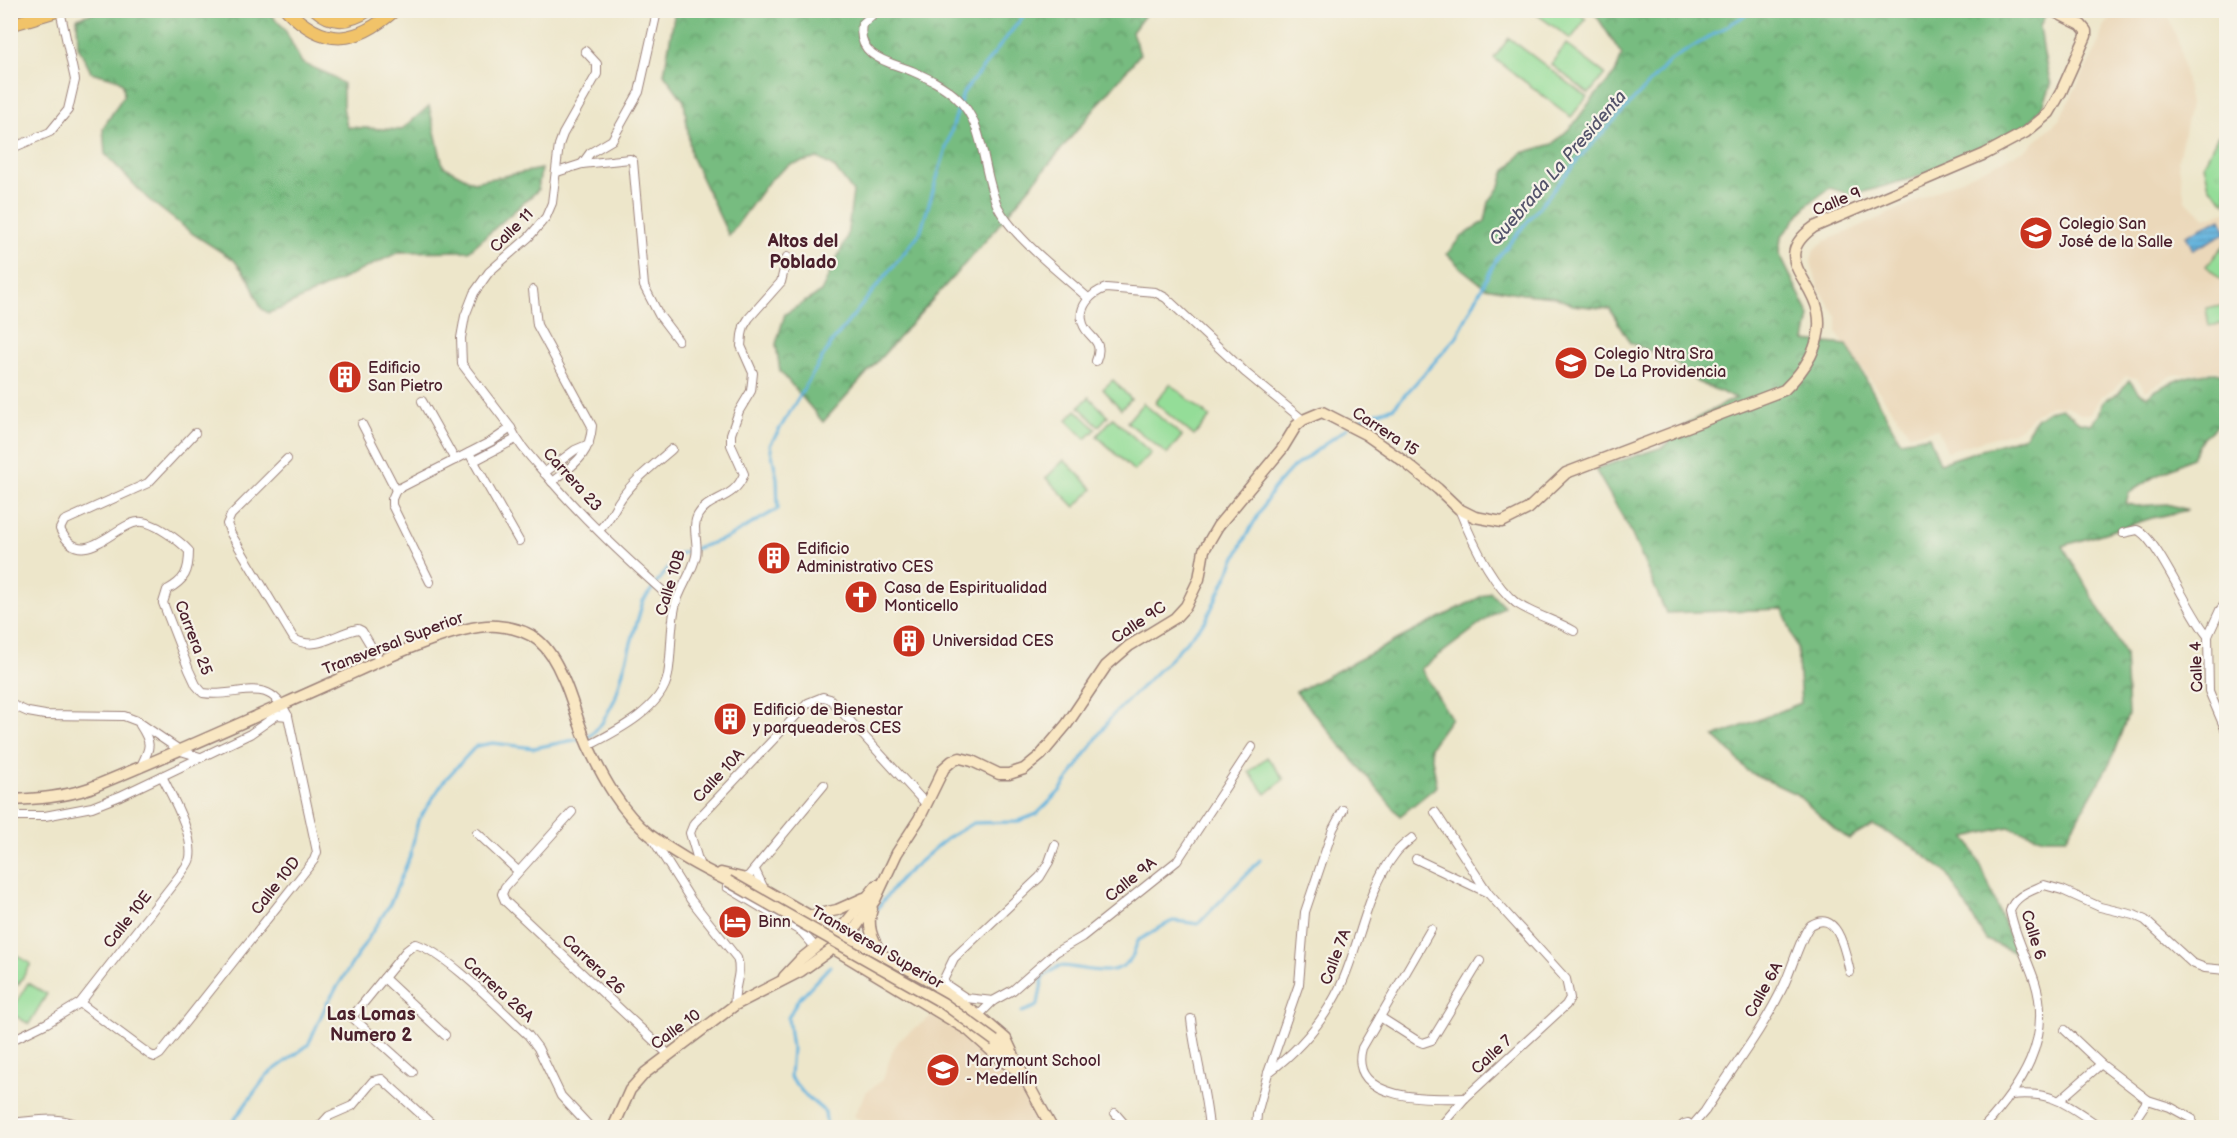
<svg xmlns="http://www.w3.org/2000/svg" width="2237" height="1138" viewBox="0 0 2237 1138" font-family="'Balsamiq Sans',sans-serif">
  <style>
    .built { fill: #ebd8ba }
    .grass { fill: url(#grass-tufts); stroke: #6f7e62; stroke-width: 1.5 }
    .forest { fill: url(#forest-crowns); stroke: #606e56; stroke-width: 1.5 }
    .pitch { fill: #94dd98; stroke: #6f7e62; stroke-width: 1.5 }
    .water { fill: url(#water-rules); stroke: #576a84; stroke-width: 1.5 }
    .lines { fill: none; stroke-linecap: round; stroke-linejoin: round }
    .stream { stroke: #64b4de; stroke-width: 3 }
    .street-casing { stroke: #9c827a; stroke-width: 10 }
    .secondary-casing { stroke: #9c827a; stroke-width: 13 }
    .primary-casing { stroke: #9c827a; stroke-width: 14 }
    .street { stroke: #fff; stroke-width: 8 }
    .secondary { stroke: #f9e7c3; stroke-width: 10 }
    .primary { stroke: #f1c369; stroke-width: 12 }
    .secondary-bridge-casing { stroke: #9c827a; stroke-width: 13; stroke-linecap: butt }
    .secondary-bridge { stroke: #f9e7c3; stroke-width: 10 }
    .labels { text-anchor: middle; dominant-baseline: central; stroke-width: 4.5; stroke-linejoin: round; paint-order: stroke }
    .street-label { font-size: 16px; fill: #4a1f2b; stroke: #f7f3e8 }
    .poi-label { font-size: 16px; fill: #4a1f2b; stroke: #f7f3e8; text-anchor: start }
    .water-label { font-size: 18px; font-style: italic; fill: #53536a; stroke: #f7f3e8 }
    .neighbourhood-label { font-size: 18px; font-weight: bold; fill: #4a1f2b; stroke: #f7f3e8 }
  </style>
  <defs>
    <pattern id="grass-tufts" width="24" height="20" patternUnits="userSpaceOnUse" patternTransform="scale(1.5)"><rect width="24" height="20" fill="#94dd98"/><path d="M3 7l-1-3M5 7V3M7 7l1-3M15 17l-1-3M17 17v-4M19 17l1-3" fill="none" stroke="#81bd83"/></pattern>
    <pattern id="forest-crowns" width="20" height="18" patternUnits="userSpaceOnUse" patternTransform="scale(1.5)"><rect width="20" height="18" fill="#77bc80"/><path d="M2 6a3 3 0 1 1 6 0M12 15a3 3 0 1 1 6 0" fill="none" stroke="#649869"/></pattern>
    <pattern id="water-rules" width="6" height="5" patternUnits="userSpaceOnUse" patternTransform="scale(1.5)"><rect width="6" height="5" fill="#64b4de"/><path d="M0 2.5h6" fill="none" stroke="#5492b4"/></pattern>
  </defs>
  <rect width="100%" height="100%" fill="#f7f3e8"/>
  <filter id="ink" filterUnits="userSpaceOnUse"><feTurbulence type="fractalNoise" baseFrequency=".0167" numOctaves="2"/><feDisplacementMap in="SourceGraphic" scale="12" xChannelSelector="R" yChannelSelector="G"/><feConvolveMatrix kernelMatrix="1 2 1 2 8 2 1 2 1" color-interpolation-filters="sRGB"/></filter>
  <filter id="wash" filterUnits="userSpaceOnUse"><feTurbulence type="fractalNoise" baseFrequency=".008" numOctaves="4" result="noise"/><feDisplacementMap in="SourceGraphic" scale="24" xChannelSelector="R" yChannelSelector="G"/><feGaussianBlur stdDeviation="1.35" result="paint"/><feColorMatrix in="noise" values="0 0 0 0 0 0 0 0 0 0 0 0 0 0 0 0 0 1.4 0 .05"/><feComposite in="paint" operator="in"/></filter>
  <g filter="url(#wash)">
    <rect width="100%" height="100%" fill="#ede6ca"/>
    <g class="built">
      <polygon points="2118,11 2166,11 2179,44 2190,105 2178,160 2185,200 2206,218 2226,211 2226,369 2173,375 2146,391 2137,378 2125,376 2114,390 2101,396 2091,414 2080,414 2067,406 2051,405 2037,413 2018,430 1947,451 1938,429 1910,434 1837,334 1837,317 1818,287 1811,262 1814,249 1825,241 1864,225 2027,149 2059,120 2098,46 2103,27"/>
      <polygon points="932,1016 958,1029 991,1060 1023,1096 1042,1127 870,1127 854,1116 866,1092 883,1080 893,1049 901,1038"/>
    </g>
    <polygon class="grass" points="2226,129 2226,203 2209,186 2204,164 2217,137"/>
    <g class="forest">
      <polygon points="99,11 267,11 284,28 302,63 328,74 343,84 343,107 347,127 401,130 429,106 443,166 473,182 541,169 538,190 469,251 399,252 280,309 268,313 261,308 249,279 234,260 193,234 148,199 105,154 103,128 124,95 123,84 117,79 91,72 78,46 77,18"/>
      <polygon points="675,11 1148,11 1132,32 1140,54 987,239 823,422 780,371 776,344 785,314 821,292 847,237 853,192 835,168 818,158 789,165 769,181 729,236 691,156 684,101 664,74"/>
      <path d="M1589 11H2047L2040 26 2044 55 2051 85 2044 104 2030 122 1957 161 1920 176 1853 195 1830 188 1808 204 1781 237 1779 253 1810 316 1805 341 1847 345 1900 441 1929 436 1940 463 2025 436 2036 419 2048 411 2062 408 2079 422 2091 424 2099 415 2102 404 2106 399 2118 394 2129 380 2138 392 2147 396C2171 380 2198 370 2226 374V418L2203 438 2192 458 2152 478 2129 493 2126 503 2136 506 2167 504 2188 510 2152 518 2063 546 2125 654 2128 715 2110 763 2066 838H2044L2008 827 1966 837 1982 868 2016 953 1986 940 1946 872 1912 846 1873 825 1849 839 1836 830 1796 794 1747 771 1734 755 1714 737 1801 703 1797 648 1783 609 1666 613 1629 528 1595 469 1663 447 1689 422 1736 398 1697 382 1671 359 1630 343 1610 309 1573 305 1555 297 1523 294 1485 287 1462 269 1447 254 1460 238 1485 221 1489 202 1500 186 1504 173 1522 153 1553 144 1574 124 1590 102 1615 73 1622 55 1596 15Z"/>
      <polygon points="1490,592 1504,606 1421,669 1451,718 1430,747 1437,786 1400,816 1296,692"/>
    </g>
    <g class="pitch">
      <polygon points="1532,11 1575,11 1586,19 1571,39"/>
      <polygon points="1509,38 1587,97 1571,117 1494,58"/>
      <polygon points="1566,44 1605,74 1589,94 1551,64"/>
      <polygon points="2226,243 2226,284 2206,266"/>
      <polygon points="2226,304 2226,323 2209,326 2206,308"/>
      <polygon points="1113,380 1131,399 1121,409 1103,389"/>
      <polygon points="1170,384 1210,417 1194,436 1155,403"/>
      <polygon points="1089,397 1108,416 1099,426 1079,407"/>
      <polygon points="1143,403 1182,436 1167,454 1127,422"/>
      <polygon points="1076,410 1096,429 1086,439 1067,420"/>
      <polygon points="1113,418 1151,453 1134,471 1097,436"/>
      <polygon points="1064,460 1093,489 1075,507 1046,478"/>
      <polygon points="1267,757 1284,779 1266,794 1249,772"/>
      <polygon points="10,951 31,964 18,985 11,980"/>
      <polygon points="28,983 47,994 29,1024 10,1013"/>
    </g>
    <polygon class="water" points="2221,218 2226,233 2193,250 2186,235"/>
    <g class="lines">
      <g class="stream">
        <polyline points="1352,425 1366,417 1394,407 1456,338 1496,260 1582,155 1671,60 1754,10"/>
        <polyline points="586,737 591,735 602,723 615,699 643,601 679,554 727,538 778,509 777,478 770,445 832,342 920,233 963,93 1028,10"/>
        <polyline points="876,910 902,877 946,839 973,823 1016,822 1037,814 1060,791 1112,716 1170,659 1206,620 1244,540 1273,489 1291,469 1347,428"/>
        <path d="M1022 1012 1035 1007 1038 1004 1043 977 1059 966C1081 966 1116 982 1132 957 1135 952 1135 945 1139 940 1145 937 1170 921 1173 921 1181 921 1190 923 1198 924L1260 860"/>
        <polyline points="226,1128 232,1123 267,1075 308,1045 327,1003 390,904 410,856 418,821 444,781 476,746 493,743 534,748 579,739"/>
        <polyline points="827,1128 825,1112 804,1094 790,1077 792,1048 788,1018 797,1001 830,966"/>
      </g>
    </g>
  </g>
  <g filter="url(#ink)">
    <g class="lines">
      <defs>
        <g id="street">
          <path d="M878 10 862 24C856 57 889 62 912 71 928 78 943 85 956 97 987 125 981 171 998 207 1013 237 1063 275 1088 298"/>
          <path d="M585 51 597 64V74L563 134 559 145 552 203 546 217 529 237 489 272 474 293 465 316 461 338 462 364 511 428C518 444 530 456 541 469 582 518 629 561 676 603"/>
          <polyline points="10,149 50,132 68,110 75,80 60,10"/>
          <polyline points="582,164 590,153 612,140 639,92 656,16"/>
          <polyline points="557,172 582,164 630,159 633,161 644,286 659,315 678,340"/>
          <path d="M533 290 537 325 592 426C590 456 573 465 552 482"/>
          <path d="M1096 361C1105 339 1088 339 1083 324 1077 307 1091 293 1106 288L1155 292 1166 298 1246 373 1303 420"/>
          <polyline points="422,401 455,460"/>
          <polyline points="362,424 396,490"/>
          <polyline points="469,453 519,541"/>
          <path d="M287 459 231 515 227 524 231 534 294 639C317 652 335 633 358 629L362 631 380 661"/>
          <polyline points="474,461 516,439"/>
          <polyline points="544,473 575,450 589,444"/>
          <path d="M1459 509C1471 539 1490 582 1516 603 1532 614 1557 621 1574 631"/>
          <path d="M599 530C609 521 611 514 618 503 631 482 654 465 672 449"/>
          <path d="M2123 533 2137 530C2157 537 2189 615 2208 636"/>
          <polyline points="430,582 392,505 392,499 396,490 492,441 511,428"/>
          <polyline points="2226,603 2220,610 2208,636 2209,691 2226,731"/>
          <polyline points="10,704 28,712 45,715 124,716 137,721 181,751 200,757"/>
          <path d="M140 725C153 745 150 747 140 768"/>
          <path d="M588 746C615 732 662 709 668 675 672 652 670 630 675 607 679 589 692 574 696 556 699 543 691 527 698 515 709 496 734 501 744 474L731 445V434L739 411 751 391 753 373 741 346 742 335 744 326 749 318 781 282 787 257"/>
          <polyline points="572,812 505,887 502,894 505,901 668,1054"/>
          <polyline points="1435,812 1488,893 1566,979 1570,998 1566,1005 1465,1098 1439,1128"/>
          <polyline points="10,816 45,816 92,807 120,796 250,734 277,715 288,716"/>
          <polyline points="477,833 518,871"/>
          <path d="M652 838 691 900 737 958C743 975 732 988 735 1005"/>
          <polyline points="1416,859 1488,893"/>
          <polyline points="700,867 690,833 694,823 808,703 823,697 830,699 926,804"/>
          <polyline points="755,870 764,889"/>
          <polyline points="746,879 824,785"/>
          <polyline points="727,887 802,932 816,948"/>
          <path d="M1431 929 1362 1048C1347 1102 1433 1099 1465 1098"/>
          <polyline points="384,978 445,1035"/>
          <polyline points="942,982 966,998 993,1001"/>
          <polyline points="938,991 954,958 1040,877 1049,862 1055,845"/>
          <path d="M80 1003 150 1055 155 1057 160 1054 314 860 317 852 288 716C267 672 239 699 203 693L196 685 189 670 163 603 167 590C185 580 189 572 189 551 180 541 152 520 138 522 113 525 81 573 60 529L64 521 148 483 195 433"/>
          <polyline points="1380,1017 1416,1040 1423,1043 1432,1040 1480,961"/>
          <polyline points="975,1019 993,1001 1013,990 1056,952 1082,937 1177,861 1252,747"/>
          <path d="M1191 1019C1195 1056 1206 1091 1209 1128"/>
          <polyline points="2065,1030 2101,1064 2148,1100 2170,1107 2192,1119"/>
          <path d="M10 1041 47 1023 80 1003 180 875C183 870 189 864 190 858 194 834 172 797 162 776"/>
          <path d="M413 1072 352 1017 406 951 415 944C445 951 503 1012 528 1035L538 1048 561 1096 591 1128"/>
          <path d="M1268 1073C1299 1050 1324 1021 1341 985 1360 944 1367 890 1395 854 1399 848 1406 843 1412 838"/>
          <path d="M2011 1095C2056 1091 2067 1105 2102 1128"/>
          <polyline points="2060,1100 2101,1064"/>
          <polyline points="1115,1113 1128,1128"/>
          <path d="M10 1123C39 1121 58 1114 85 1128"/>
          <path d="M1692 1126 1705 1111C1731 1070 1762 1031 1783 987 1790 974 1802 932 1811 925 1839 907 1846 957 1850 972"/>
          <polyline points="318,1128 329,1116 352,1106 373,1081 382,1079 436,1128"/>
          <polyline points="1256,1128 1257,1114 1268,1073 1299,984 1305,912 1333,829 1343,810"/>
          <polyline points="1680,1128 1684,1124 1688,1123 1693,1127"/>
          <path d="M1983 1128C2021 1087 2053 1039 2035 982 2027 958 2015 936 2010 911 2014 896 2031 891 2044 885L2062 890 2100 907 2134 915 2145 920 2192 963 2205 968 2226 970"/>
          <polyline points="2127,1128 2132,1124 2148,1100"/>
        </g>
        <g id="secondary">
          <path d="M10 800C37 799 64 797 90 788 171 755 250 719 331 683 371 665 455 623 497 626 534 629 549 645 563 678 573 700 578 724 588 746 603 778 622 813 650 835 674 853 701 868 728 881"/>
          <polyline points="721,873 746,879 810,916 925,978 978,1015 1006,1039 1022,1073"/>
          <path d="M872 909C866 927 873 939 881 954"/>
          <polyline points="810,916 837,910 864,898"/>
          <polyline points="834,949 968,1030 1004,1062 1022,1073"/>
          <polyline points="784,977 801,959 845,924 877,885"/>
          <polyline points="995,1041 1022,1073 1052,1128"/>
          <path d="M613 1128 630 1090 645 1073 735 1005 801 971 849 937 875 900 897 853 919 819 944 768 952 761 960 758 972 761 999 774H1009L1024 769 1041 755 1067 724 1106 666 1129 646 1175 618 1186 606 1199 579 1204 550 1218 526 1282 449 1296 426 1303 420 1322 412 1365 434 1402 460 1438 489 1459 509 1475 517 1502 522 1528 509 1566 473 1784 390C1804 371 1824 343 1818 312 1812 278 1770 258 1814 227L1985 154 2026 132 2049 113 2061 92 2086 36V31L2081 25 2051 10"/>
        </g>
        <g id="primary">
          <path d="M287 10C325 49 357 44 395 10"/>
          <path d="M316 10C333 25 351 22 369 10"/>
          <polyline points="10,25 60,10"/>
        </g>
      </defs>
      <use href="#street" class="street-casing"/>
      <use href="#secondary" class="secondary-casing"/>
      <use href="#primary" class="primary-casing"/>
      <use href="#street" class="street"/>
      <use href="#secondary" class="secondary"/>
      <use href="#primary" class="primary"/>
      <defs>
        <polyline id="secondary-bridge" points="728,881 943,1003 995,1041"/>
      </defs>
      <use href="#secondary-bridge" class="secondary-bridge-casing"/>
      <use href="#secondary-bridge" class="secondary-bridge"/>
    </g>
  </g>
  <defs>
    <symbol id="university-disc" viewBox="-11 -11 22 22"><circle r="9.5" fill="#c8321e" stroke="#f7f3e8"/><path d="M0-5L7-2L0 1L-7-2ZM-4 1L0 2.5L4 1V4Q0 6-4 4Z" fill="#fff"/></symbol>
    <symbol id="school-disc" viewBox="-11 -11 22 22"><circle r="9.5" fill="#c8321e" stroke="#f7f3e8"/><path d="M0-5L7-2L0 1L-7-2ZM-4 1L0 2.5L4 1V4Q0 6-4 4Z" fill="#fff"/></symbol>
    <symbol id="building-disc" viewBox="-11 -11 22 22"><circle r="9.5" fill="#c8321e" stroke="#f7f3e8"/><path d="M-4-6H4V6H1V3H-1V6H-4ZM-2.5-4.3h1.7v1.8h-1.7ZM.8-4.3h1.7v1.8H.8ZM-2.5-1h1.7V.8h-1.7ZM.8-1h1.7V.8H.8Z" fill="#fff"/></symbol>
    <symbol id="church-disc" viewBox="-11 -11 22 22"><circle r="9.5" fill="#c8321e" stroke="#f7f3e8"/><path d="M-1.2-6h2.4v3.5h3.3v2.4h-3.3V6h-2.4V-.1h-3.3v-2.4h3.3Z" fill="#fff"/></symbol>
    <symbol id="hotel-disc" viewBox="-11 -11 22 22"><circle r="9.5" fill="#c8321e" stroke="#f7f3e8"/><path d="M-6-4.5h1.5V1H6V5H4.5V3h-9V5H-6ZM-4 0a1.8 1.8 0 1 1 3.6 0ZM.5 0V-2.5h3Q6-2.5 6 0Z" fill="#fff"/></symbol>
  </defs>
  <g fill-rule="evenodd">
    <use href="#university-disc" x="2017" y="214" width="38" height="38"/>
    <use href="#school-disc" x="1552" y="344" width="38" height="38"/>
    <use href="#building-disc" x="326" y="358" width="38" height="38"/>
    <use href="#building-disc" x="755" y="539" width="38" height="38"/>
    <use href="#church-disc" x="842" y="578" width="38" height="38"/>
    <use href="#building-disc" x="890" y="622" width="38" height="38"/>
    <use href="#building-disc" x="711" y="700" width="38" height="38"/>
    <use href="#hotel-disc" x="716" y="903" width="38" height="38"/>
    <use href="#school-disc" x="924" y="1051" width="38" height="38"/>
  </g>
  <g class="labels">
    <g class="street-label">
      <text transform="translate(1837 202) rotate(-23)">Calle 9</text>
      <text transform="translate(512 231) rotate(-45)">Calle 11</text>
      <text transform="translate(1385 432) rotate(33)">Carrera 15</text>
      <text transform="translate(572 480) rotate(48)">Carrera 23</text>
      <text transform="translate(671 583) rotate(-73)">Calle 10B</text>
      <text transform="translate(1139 623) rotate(-34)">Calle 9C</text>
      <text transform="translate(193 638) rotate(69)">Carrera 25</text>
      <text transform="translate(393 644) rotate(-21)">Transversal Superior</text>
      <text transform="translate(2197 667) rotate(-92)">Calle 4</text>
      <text transform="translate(719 776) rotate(-47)">Calle 10A</text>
      <text transform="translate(1131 880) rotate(-39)">Calle 9A</text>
      <text transform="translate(276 886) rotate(-52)">Calle 10D</text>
      <text transform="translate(128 920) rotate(-52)">Calle 10E</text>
      <text transform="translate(2033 935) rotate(73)">Calle 6</text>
      <text transform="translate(877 948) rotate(30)">Transversal Superior</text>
      <text transform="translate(1336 957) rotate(-69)">Calle 7A</text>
      <text transform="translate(593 965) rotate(43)">Carrera 26</text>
      <text transform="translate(498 990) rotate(42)">Carrera 26A</text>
      <text transform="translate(1764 990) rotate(-61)">Calle 6A</text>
      <text transform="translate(676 1030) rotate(-36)">Calle 10</text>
      <text transform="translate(1492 1055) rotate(-43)">Calle 7</text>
    </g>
    <g class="poi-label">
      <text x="2059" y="224">Colegio San<tspan x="2059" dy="18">José de la Salle</tspan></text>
      <text x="1594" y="354">Colegio Ntra Sra<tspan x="1594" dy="18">De La Providencia</tspan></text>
      <text x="368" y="368">Edificio<tspan x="368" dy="18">San Pietro</tspan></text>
      <text x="797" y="549">Edificio<tspan x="797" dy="18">Administrativo CES</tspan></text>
      <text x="884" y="588">Casa de Espiritualidad<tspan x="884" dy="18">Monticello</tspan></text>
      <text x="932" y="641">Universidad CES</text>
      <text x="753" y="710">Edificio de Bienestar<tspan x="753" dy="18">y parqueaderos CES</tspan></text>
      <text x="758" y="922">Binn</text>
      <text x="966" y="1061">Marymount School<tspan x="966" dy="18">- Medellín</tspan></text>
    </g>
    <g class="water-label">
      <text transform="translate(1558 168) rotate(-49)">Quebrada La Presidenta</text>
    </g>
    <g class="neighbourhood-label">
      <text x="803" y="241">Altos del<tspan x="803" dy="21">Poblado</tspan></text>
      <text x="371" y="1014">Las Lomas<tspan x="371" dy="21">Numero 2</tspan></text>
    </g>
  </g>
  <rect width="2237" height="1138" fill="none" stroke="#f7f3e8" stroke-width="36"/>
</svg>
